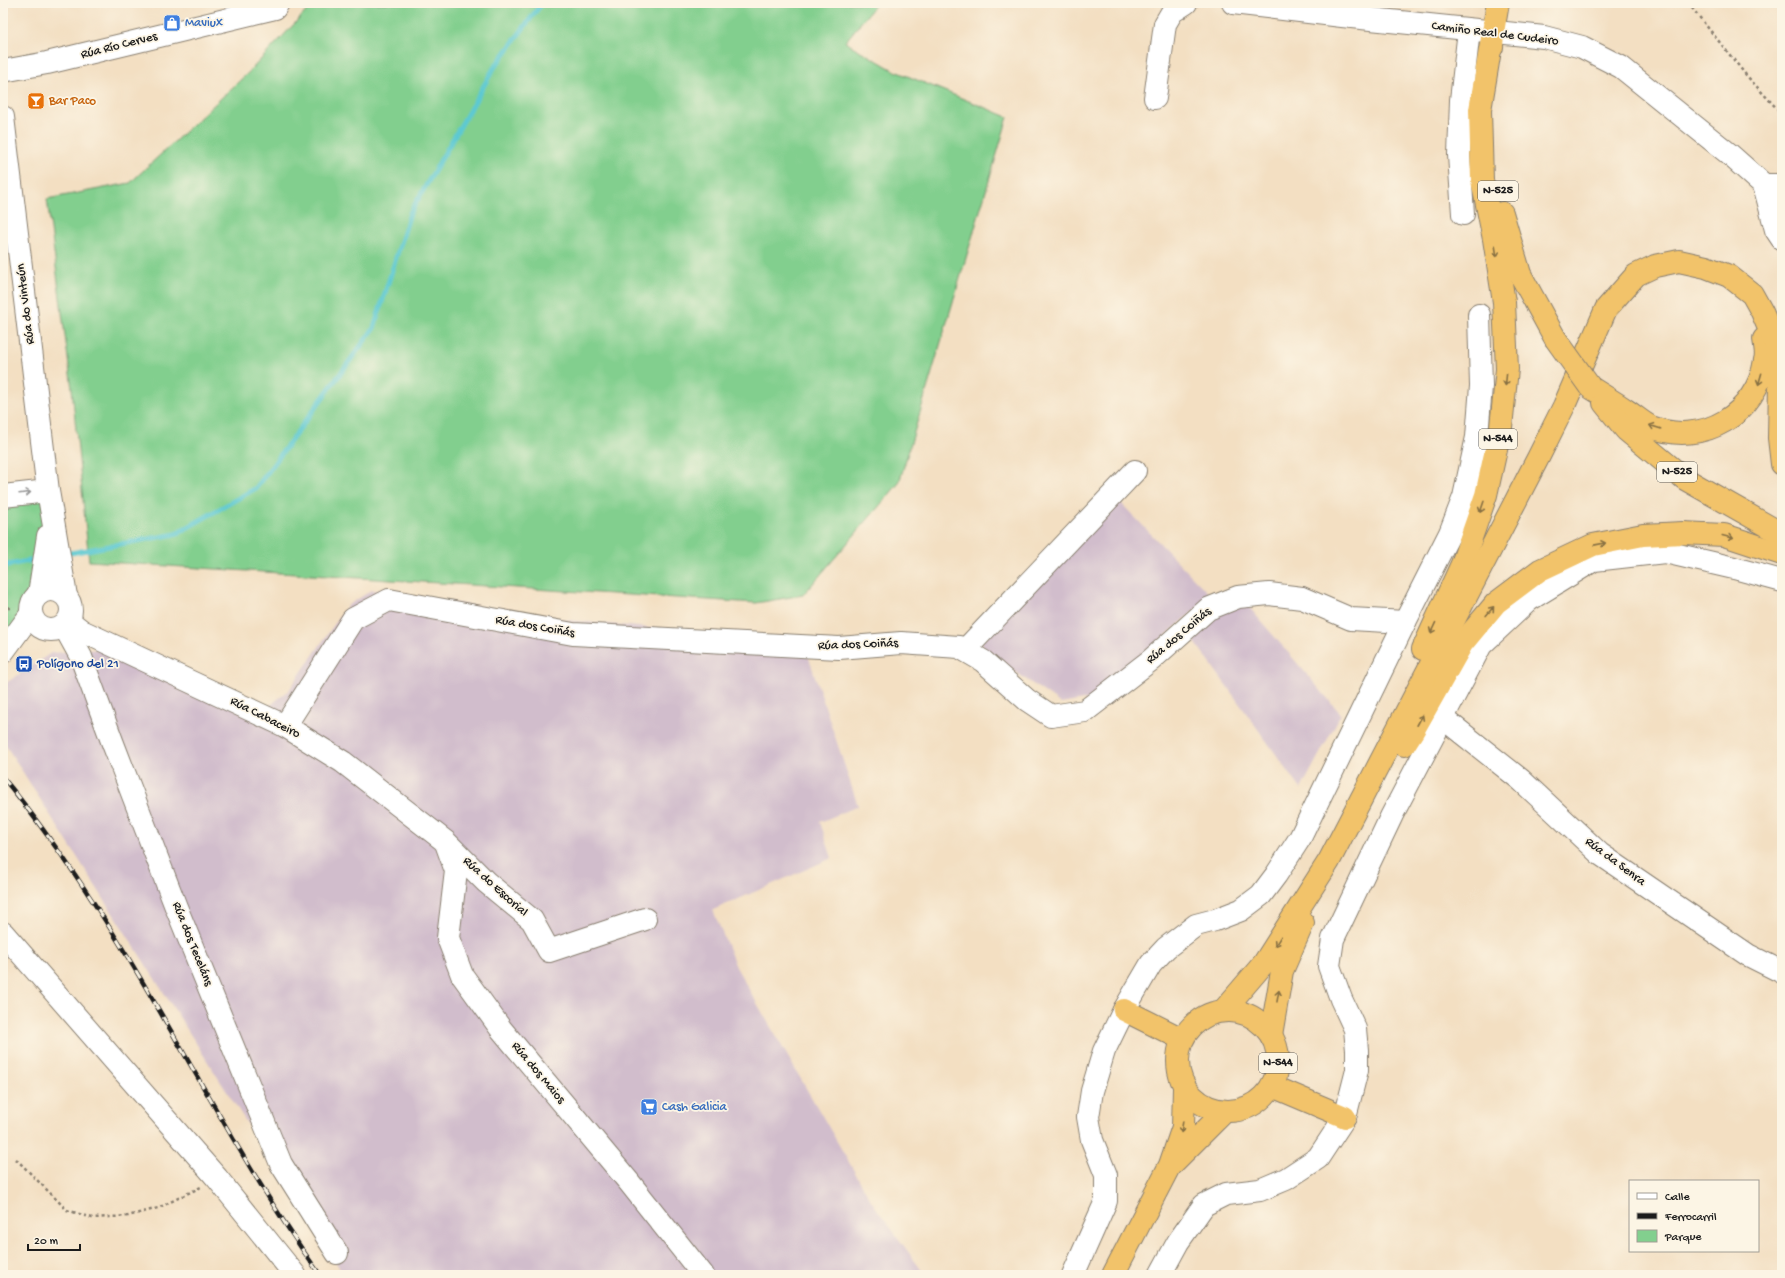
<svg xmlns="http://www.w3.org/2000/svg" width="1785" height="1278" viewBox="0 0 1785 1278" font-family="'Gochi Hand',sans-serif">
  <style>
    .industrial { fill: #d1bdcc }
    .green { fill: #82cf8e; stroke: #4f7655 }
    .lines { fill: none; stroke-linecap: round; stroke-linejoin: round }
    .stream { stroke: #5dc9d2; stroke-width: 5 }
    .minor-casing { stroke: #887e6f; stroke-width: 24 }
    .highway-casing { stroke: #887e6f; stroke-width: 24 }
    .path { stroke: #887e6f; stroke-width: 2.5; stroke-dasharray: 3 3; stroke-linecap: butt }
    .minor { stroke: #fff; stroke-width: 22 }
    .highway { stroke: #f2c36a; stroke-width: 22 }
    .rail-casing { stroke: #1c1c1c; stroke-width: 4.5 }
    .rail { stroke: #fcf5e5; stroke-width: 3; stroke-dasharray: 9; stroke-linecap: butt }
    .highway-bridge-casing { stroke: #887e6f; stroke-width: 24; stroke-linecap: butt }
    .highway-bridge { stroke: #f2c36a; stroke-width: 22 }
    .oneway { stroke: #877043 }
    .oneway2 { stroke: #999 }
    .labels { text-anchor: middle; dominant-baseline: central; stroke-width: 3.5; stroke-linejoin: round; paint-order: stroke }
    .shield { fill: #fcf5e5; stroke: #5f5d58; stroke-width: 1 }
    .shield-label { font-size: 12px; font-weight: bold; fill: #1c1c1c }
    .shop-label { font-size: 13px; fill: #366cbe; stroke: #fcf5e5; text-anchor: start }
    .street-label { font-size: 13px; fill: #1c1c1c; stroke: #fcf5e5 }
    .food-label { font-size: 13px; fill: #c56008; stroke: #fcf5e5; text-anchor: start }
    .transit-label { font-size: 13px; fill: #164399; stroke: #fcf5e5; text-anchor: start }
  </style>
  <rect width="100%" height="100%" fill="#fcf5e5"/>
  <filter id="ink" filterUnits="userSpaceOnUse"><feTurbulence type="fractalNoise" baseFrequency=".025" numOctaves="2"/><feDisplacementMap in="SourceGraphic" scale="8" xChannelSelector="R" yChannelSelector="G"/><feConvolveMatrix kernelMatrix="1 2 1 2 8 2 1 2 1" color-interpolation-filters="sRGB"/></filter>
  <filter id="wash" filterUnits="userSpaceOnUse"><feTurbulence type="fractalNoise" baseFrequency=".012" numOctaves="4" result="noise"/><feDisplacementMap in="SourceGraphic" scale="16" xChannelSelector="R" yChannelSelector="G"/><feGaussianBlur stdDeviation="0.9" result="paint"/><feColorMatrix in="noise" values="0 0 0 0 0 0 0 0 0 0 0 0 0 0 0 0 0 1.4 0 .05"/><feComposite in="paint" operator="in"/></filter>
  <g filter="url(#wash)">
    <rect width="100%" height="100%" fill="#f3dfc2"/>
    <g class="industrial">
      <polygon points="1118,500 1211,596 1139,659 1089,699 1061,704 986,651 981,642"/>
      <polygon points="372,590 567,620 804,643 858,806 820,822 832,858 713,910 736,967 872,1202 925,1275 344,1275 3,741 3,685 51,653 101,649 268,707 289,690 347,606"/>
      <polygon points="1242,599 1341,714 1301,789 1187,631"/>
    </g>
    <g class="green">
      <polygon points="314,3 877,3 845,42 895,71 1008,117 899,483 803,595 756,603 89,561 72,389 47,199 130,183 249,72"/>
      <polygon points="48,491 31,614 3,652 3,496"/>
    </g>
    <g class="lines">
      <g class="stream">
        <polyline points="65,554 176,534 256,488 374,328 410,213 494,68 542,3"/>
        <polyline points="3,566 39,559"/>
      </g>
    </g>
  </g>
  <g filter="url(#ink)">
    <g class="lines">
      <defs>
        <g id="minor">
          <polyline points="1233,3 1342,16 1544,37 1582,47 1621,67 1728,153 1764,185 1782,185"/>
          <polyline points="3,71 47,63 275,8 278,3"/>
          <polyline points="1155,98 1165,24 1172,12 1186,3"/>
          <polyline points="3,117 48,491 66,596"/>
          <polyline points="1764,185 1776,230 1782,239"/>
          <polyline points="1463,214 1459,155 1461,100 1469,30"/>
          <polyline points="3,496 48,491"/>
          <circle cx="51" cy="610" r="20"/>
          <polyline points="39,594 48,536"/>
          <polyline points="69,621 82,631 285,726 343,762 446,842 486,882 532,920 549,951 645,919"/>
          <polyline points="64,626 81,657 112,741 176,907 281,1164 337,1253"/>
          <polyline points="965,650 1135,471"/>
          <polyline points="3,652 31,614"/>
          <polyline points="1443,718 1521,780 1600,854 1748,955 1782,972"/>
          <polyline points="285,726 353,619 389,600 573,634 839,648 901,643 959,647 983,661 1027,700 1051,716 1085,711 1151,660 1208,609 1238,597 1269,594 1302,598 1351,619 1405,622"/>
          <polyline points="447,846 456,871 448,938 462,975 501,1029 629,1182 703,1275"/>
          <polyline points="3,933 217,1178 295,1275"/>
          <polyline points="1073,1275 1106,1201 1106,1175 1092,1140 1088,1117 1092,1091 1104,1051 1124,1010 1151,964 1166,948 1196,925 1215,920 1241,910 1261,895 1276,875 1300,838 1405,622 1450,533 1464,497 1477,437 1481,386 1479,315"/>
          <polyline points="1160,1275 1178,1242 1204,1205 1226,1194 1260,1190 1286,1179 1318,1158 1345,1117 1357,1070 1357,1050 1355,1029 1341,999 1329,966 1333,939 1392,815 1481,645 1529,600 1594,560 1665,552 1734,568 1782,581"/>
        </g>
        <g id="highway">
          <polyline points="1492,47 1493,32 1498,3"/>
          <polyline points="1502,213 1520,274 1555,338"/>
          <path d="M1590 387C1602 395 1615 402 1626 410 1634 415 1643 423 1651 427 1703 447 1757 414 1765 360 1767 354 1765 346 1764 339"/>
          <polyline points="1604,403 1626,430 1685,479 1782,534"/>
          <polyline points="1423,649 1462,564 1486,495 1501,427 1507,369 1504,302 1494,239 1482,180 1480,110 1493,32"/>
          <polyline points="1404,745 1413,731 1462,644 1496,603 1540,570 1593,545 1643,535 1683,533 1724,535 1782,554"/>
          <polyline points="1124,1010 1182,1039"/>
          <circle cx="1228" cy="1061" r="50"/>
          <polyline points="1223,1011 1264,963 1329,861 1538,458 1564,406 1606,309 1636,275 1655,266 1679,261 1706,267 1729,276 1752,294 1762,312 1776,345 1780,382 1779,438 1782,464"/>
          <polyline points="1271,1035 1282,971 1303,923"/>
          <polyline points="1272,1086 1345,1117"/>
          <polyline points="1173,1163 1224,1112"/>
          <polyline points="1113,1275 1170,1165 1183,1127 1184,1088"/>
        </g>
      </defs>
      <use href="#minor" class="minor-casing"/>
      <use href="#highway" class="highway-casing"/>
      <g class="path">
        <polyline points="1688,3 1746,75 1782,114"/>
        <polyline points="3,603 10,609"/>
        <polyline points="16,1159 67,1210 92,1218 128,1216 158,1208 201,1187"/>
      </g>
      <use href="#minor" class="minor"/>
      <use href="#highway" class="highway"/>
      <defs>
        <path id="rail" d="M3 778C24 802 41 827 60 853 156 988 224 1140 320 1275"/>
      </defs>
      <use href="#rail" class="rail-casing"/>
      <use href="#rail" class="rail"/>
      <defs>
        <polyline id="highway-bridge" points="1555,338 1590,387"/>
      </defs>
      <use href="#highway-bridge" class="highway-bridge-casing"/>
      <use href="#highway-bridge" class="highway-bridge"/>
    </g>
    <defs><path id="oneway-shaft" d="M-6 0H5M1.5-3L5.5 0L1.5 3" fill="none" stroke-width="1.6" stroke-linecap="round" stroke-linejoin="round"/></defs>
    <g class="oneway">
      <use href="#oneway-shaft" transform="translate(1496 251) rotate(81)"/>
      <use href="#oneway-shaft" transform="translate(1760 379) rotate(106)"/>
      <use href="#oneway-shaft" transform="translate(1506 380) rotate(96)"/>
      <use href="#oneway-shaft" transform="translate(1655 427) rotate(-162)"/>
      <use href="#oneway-shaft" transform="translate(1482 507) rotate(109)"/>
      <use href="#oneway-shaft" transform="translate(1728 537) rotate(15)"/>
      <use href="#oneway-shaft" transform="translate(1600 544) rotate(-11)"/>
      <use href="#oneway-shaft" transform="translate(1490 611) rotate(-50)"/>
      <use href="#oneway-shaft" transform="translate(1433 628) rotate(115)"/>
      <use href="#oneway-shaft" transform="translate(1420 720) rotate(-61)"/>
      <use href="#oneway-shaft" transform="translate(1278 941) rotate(122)"/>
      <use href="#oneway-shaft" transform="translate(1278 996) rotate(-80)"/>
      <use href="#oneway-shaft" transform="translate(1182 1127) rotate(99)"/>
    </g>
    <use class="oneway2" href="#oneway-shaft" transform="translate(25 493) rotate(-7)"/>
  </g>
  <defs>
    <symbol id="shop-square" viewBox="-11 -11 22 22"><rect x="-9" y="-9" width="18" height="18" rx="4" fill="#3f7fe0" stroke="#fcf5e5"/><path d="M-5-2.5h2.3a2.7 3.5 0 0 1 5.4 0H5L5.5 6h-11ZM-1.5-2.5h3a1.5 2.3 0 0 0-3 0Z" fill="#fff"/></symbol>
    <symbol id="bar-square" viewBox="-11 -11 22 22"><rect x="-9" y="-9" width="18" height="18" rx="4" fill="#e8710a" stroke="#fcf5e5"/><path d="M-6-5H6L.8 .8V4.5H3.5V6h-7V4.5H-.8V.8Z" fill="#fff"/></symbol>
    <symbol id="bus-square" viewBox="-11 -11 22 22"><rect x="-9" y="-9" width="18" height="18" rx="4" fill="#1a4fb4" stroke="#fcf5e5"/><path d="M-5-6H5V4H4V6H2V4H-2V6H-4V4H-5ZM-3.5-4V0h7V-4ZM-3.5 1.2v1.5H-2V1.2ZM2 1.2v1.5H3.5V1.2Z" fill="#fff"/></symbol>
    <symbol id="supermarket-square" viewBox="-11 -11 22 22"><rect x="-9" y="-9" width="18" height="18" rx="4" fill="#3f7fe0" stroke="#fcf5e5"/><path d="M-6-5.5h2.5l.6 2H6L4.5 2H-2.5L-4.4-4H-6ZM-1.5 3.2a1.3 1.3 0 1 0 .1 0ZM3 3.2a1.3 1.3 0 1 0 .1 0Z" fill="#fff"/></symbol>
  </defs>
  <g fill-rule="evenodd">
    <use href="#shop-square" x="162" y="13" width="20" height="20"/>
    <use href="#bar-square" x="26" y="91" width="20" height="20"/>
    <use href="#bus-square" x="14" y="654" width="20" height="20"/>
    <use href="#supermarket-square" x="639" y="1097" width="20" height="20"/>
  </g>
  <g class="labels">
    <g class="shield">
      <rect x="1478" y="181" width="40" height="20" rx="3"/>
      <rect x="1479" y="429" width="38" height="20" rx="3"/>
      <rect x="1657" y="462" width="40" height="20" rx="3"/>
      <rect x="1259" y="1053" width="38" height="20" rx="3"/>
    </g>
    <g class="shield-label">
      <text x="1498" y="191">N-525</text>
      <text x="1498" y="439">N-544</text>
      <text x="1677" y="472">N-525</text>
      <text x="1278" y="1063">N-544</text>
    </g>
    <g class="shop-label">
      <text x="185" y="23">Maviux</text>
      <text x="662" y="1107">Cash Galicia</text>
    </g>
    <g class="street-label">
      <text transform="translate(1495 34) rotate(7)">Camiño Real de Cudeiro</text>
      <text transform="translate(119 46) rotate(-14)">Rúa Río Cerves</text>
      <text transform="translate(26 304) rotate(-97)">Rúa do Vinteún</text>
      <text transform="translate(535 627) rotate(10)">Rúa dos Coiñás</text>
      <text transform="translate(1179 636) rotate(-40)">Rúa dos Coiñás</text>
      <text transform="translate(858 645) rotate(-2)">Rúa dos Coiñás</text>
      <text transform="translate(265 718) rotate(27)">Rúa Cabaceiro</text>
      <text transform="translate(1615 862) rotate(37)">Rúa da Senra</text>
      <text transform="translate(495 887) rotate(42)">Rúa do Escorial</text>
      <text transform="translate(192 944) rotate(68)">Rúa dos Teceláns</text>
      <text transform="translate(538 1073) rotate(50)">Rúa dos Maios</text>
    </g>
    <g class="food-label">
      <text x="49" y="101">Bar Paco</text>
    </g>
    <g class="transit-label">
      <text x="37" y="664">Polígono del 21</text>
    </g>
  </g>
  <rect width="1785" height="1278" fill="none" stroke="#fcf5e5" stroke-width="16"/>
  <rect x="1629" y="1180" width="130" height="72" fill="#fcf5e5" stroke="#a29e95"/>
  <rect x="1637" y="1193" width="20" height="6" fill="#ffffff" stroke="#a29e95"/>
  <text x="1665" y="1200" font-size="12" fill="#1c1c1c">Calle</text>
  <rect x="1637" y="1213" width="20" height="6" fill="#1c1c1c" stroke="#a29e95"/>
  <text x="1665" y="1220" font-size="12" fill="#1c1c1c">Ferrocarril</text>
  <rect x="1637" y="1230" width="20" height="12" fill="#82cf8e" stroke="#a29e95"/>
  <text x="1665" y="1240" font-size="12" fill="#1c1c1c">Parque</text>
  <path d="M28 1244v6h52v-6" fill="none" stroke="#1c1c1c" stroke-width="2"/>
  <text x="34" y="1244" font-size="12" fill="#1c1c1c" stroke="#fcf5e5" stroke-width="3" paint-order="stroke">20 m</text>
</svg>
